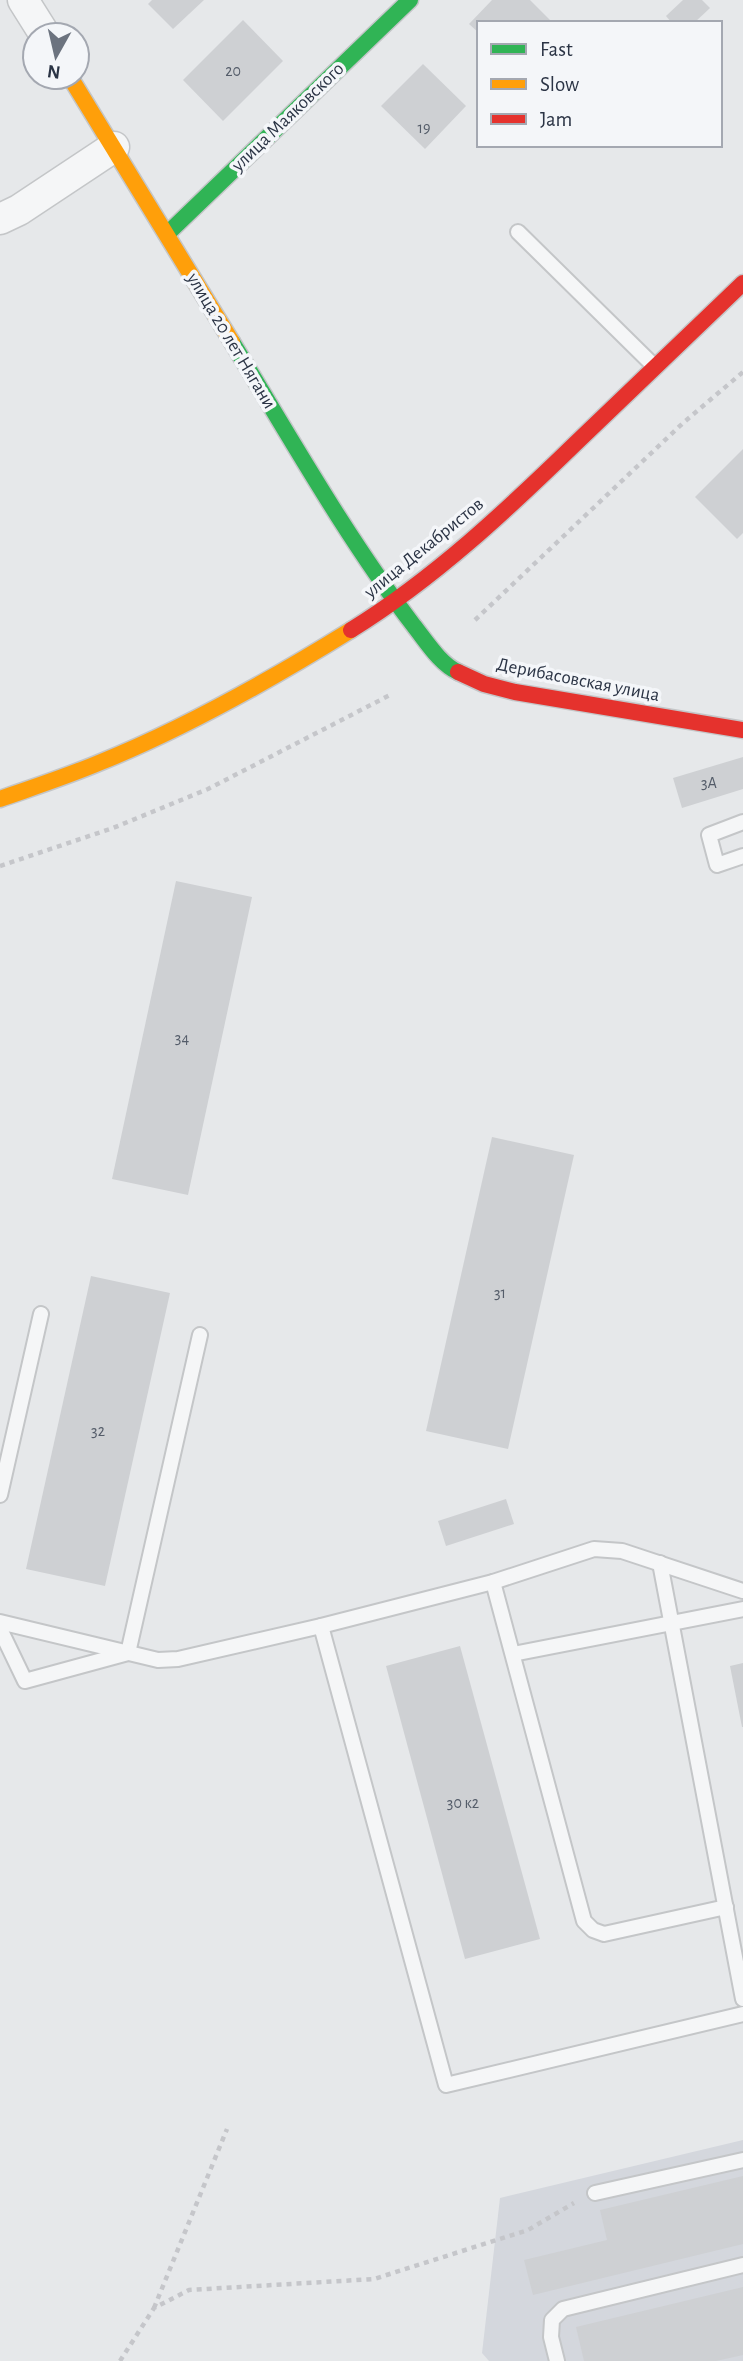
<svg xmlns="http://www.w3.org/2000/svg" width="743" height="2361" viewBox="0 0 743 2361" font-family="'Alegreya Sans',sans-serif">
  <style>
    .built { fill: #d4d7dd }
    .building { fill: #ced0d3 }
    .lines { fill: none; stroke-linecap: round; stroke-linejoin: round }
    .lane-casing { stroke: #c4c6c8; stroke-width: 18 }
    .street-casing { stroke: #c4c6c8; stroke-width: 33 }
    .fast-casing { stroke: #c4c6c8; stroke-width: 19 }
    .slow-casing { stroke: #c4c6c8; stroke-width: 19 }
    .jam-casing { stroke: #c4c6c8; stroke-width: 19 }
    .path { stroke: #c5c6ca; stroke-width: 4.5; stroke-dasharray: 5 5; stroke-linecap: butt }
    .lane { stroke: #f5f6f7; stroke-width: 14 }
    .street { stroke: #f5f6f7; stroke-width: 30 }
    .fast { stroke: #30b455; stroke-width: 16 }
    .slow { stroke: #ff9f0a; stroke-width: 16 }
    .jam { stroke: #e5322d; stroke-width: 16 }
    .labels { text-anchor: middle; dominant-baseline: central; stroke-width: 7; stroke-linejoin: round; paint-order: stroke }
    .number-label { font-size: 16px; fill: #545c69 }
    .street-label { font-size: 19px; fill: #2b3445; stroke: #f4f6f9 }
  </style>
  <rect width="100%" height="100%" fill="#e6e8ea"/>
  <polygon class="built" points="743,2140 743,2361 489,2361 482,2353 500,2198"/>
  <g class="building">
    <polygon points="152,0 204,0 173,29 148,4"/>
    <polygon points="492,0 530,0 553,23 479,23 479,33 469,24"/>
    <polygon points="683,0 702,0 710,8 694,23 672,23 666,16"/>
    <polygon points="243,20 283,61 223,121 183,80"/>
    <polygon points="423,64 466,106 425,149 381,106"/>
    <polygon points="743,449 743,533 737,539 695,497"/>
    <polygon points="743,757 743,789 682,808 673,778"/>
    <polygon points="176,881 252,897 188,1195 112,1179"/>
    <polygon points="492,1137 574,1155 508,1449 426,1431"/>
    <polygon points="91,1276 170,1293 105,1586 26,1569"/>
    <polygon points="506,1499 514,1524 446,1546 438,1521"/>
    <polygon points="460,1646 540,1939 465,1959 386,1666"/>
    <polygon points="743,1663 743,1727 742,1727 730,1666"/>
    <polygon points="743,2176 743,2244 533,2295 524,2260 607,2240 600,2210"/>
    <polygon points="743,2287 743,2355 716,2361 584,2361 576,2327"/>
  </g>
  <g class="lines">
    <defs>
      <g id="lane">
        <polyline points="518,232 653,365"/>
        <polyline points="743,822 709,835 717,865 743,856"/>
        <polyline points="0,1495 41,1314"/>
        <polyline points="660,1563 743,1999"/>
        <polyline points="493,1582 584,1921 593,1930 604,1934 726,1907"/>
        <polyline points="743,1591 622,1551 594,1549 493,1582 321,1626 446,2085 743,2014"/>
        <polyline points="0,1622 158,1660 178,1659 321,1626"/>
        <polyline points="0,1629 25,1681 128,1653 200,1335"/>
        <polyline points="513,1654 743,1609"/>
        <polyline points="595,2193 743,2160"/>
        <polyline points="557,2361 551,2337 552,2320 563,2309 743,2265"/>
      </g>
      <g id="street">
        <polyline points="23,0 45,35"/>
        <polyline points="0,219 19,210 114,147"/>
      </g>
      <g id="fast">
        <polyline points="167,234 410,0"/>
        <path d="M232 342C290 437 346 537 414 626 426 641 440 664 458 672"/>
      </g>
      <g id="slow">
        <polyline points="70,77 232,342"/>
        <path d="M0 799C34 787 68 776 101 762 188 727 272 679 351 630"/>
      </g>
      <g id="jam">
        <path d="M351 630C435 578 507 510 577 442 632 389 688 336 743 283"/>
        <polyline points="458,672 484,684 515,692 743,730"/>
      </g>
    </defs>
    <use href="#lane" class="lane-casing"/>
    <use href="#street" class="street-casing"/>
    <use href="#fast" class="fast-casing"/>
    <use href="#slow" class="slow-casing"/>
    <use href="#jam" class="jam-casing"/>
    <g class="path">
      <polyline points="475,620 683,423 743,372"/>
      <polyline points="0,866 113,828 208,789 390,695"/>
      <polyline points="154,2308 227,2129"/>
      <polyline points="120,2361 154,2308 189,2290 374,2279 528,2230 574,2203"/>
    </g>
    <use href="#lane" class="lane"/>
    <use href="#street" class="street"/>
    <use href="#fast" class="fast"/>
    <use href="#slow" class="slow"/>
    <use href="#jam" class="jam"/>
  </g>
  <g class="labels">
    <g class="number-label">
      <text x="233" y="71">20</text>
      <text x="424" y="128">19</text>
      <text x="709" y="783">3А</text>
      <text x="182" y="1038">34</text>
      <text x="500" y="1293">31</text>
      <text x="98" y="1431">32</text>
      <text x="463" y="1803">30 к2</text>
    </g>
    <g class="street-label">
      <text transform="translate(288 117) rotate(-44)">улица Маяковского</text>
      <text transform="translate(231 341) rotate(59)">улица 20 лет Нягани</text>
      <text transform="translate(424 548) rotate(-39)">улица Декабристов</text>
      <text transform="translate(578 680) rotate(11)">Дерибасовская улица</text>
    </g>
  </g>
  <rect x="477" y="21" width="245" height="126" fill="#f4f6f9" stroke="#a4a8b1" stroke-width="2"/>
  <rect x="491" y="44" width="35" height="10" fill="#30b455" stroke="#a4a8b1" stroke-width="2"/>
  <text x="540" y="56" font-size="21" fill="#2b3445">Fast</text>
  <rect x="491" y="79" width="35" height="10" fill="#ff9f0a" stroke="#a4a8b1" stroke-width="2"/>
  <text x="540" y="91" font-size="21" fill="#2b3445">Slow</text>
  <rect x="491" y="114" width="35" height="10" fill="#e5322d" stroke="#a4a8b1" stroke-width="2"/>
  <text x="540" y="126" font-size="21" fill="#2b3445">Jam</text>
  <g transform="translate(56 56) rotate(188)"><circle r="33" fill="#f4f6f9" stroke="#a4a8b1" stroke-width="2"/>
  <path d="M0-5L12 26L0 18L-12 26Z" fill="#6c737f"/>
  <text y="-10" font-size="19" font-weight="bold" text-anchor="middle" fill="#2b3445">N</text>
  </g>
</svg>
